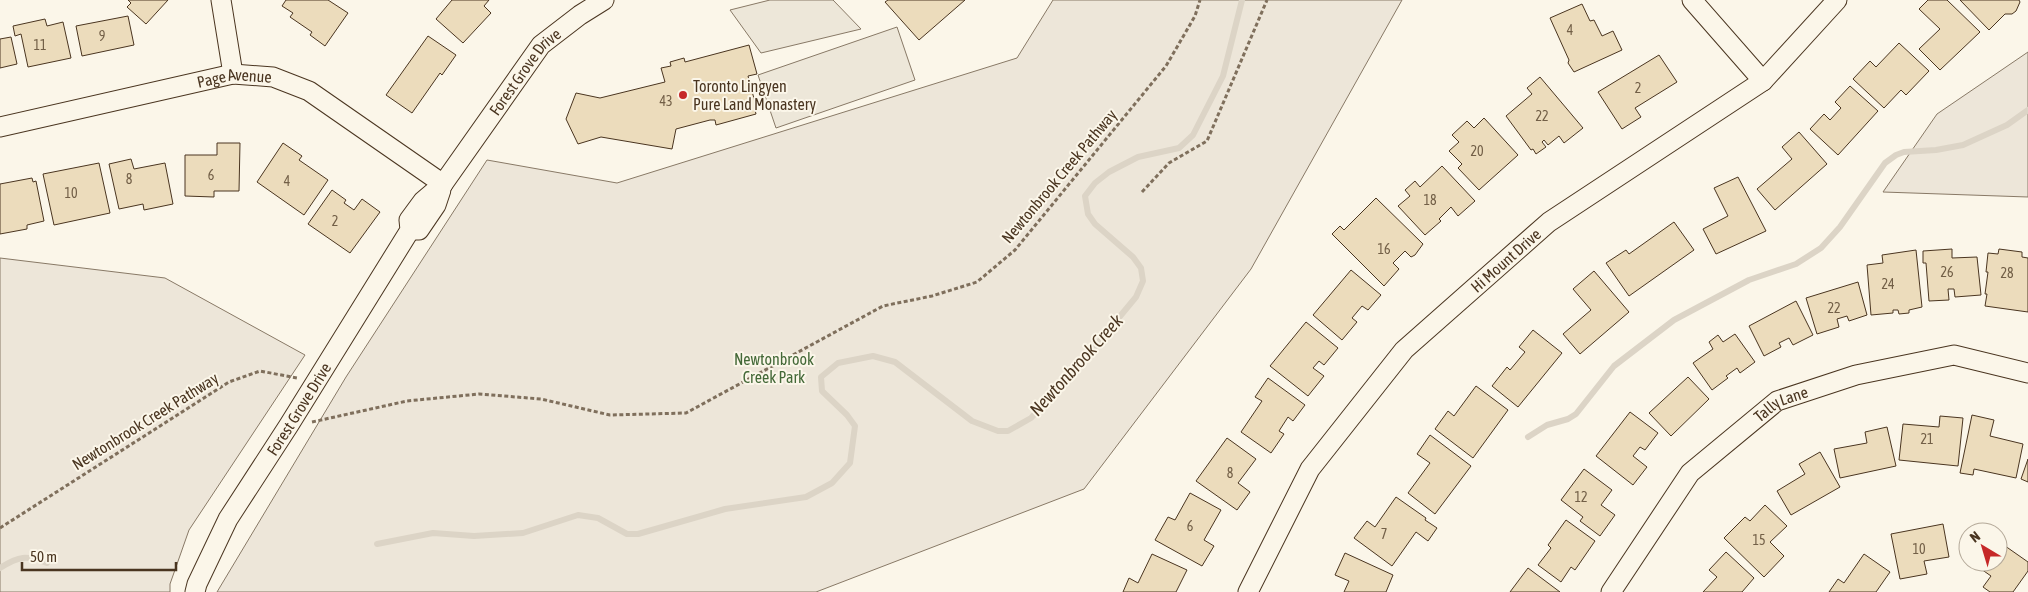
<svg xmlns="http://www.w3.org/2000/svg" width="2028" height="592" viewBox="0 0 2028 592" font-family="'Asap Condensed',sans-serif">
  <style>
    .green { fill: #ede6d9; stroke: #887966 }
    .parking { fill: #ede7d9; stroke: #887966 }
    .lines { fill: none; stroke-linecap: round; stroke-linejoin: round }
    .stream { stroke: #dcd4c6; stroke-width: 6 }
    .building { fill: #ecdcbc; stroke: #4a3520 }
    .street-casing { stroke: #4a3520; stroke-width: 21 }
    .path { stroke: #7f6f5c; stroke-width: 3; stroke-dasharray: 4 2.5; stroke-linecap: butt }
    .street { stroke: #fbf6e9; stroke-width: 19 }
    .poi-dot { fill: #c62828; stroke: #fbf6e9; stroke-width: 2 }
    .labels { text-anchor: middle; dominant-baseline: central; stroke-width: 4; stroke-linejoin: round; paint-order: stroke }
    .number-label { font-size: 14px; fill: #725f47 }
    .street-label { font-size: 16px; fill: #4a3520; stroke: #fbf6e9 }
    .poi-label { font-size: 16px; fill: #4a3520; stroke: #fbf6e9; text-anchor: start }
    .park-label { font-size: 16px; fill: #436837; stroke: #fbf6e9 }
    .water-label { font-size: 18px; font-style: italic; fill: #4a3520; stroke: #fbf6e9 }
  </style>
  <rect width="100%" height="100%" fill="#fbf6e9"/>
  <g class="green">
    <polygon points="1053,0 1402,0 1251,269 1084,489 816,592 217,592 346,377 487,160 617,183 1017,58"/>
    <polygon points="2028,52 2028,197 1883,192 1937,114"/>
    <polygon points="0,258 165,278 305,355 189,530 170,584 170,592 0,592"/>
  </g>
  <g class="parking">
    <polygon points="770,0 833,0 861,29 761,53 730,10"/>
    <polygon points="897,27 915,80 776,128 758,75"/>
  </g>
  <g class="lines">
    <g class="stream">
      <polyline points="1528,437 1547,425 1568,419 1576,414 1614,366 1674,320 1749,280 1796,264 1821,248 1840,227 1885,163 1896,155 1904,152 1936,150 1963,145 2007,125 2028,110"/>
      <polyline points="377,544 433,533 474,536 523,533 578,515 598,518 627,534 638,534 725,509 806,497 832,483 850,463 855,426 847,415 822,391 821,377 838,363 873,356 895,362 972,421 998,431 1008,431 1031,418 1068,379 1136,297 1143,281 1141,268 1133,257 1095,224 1088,214 1085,196 1095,183 1109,172 1138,157 1179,148 1193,135 1223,76 1242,0"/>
      <path d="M0 568C19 556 26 555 47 563"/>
    </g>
  </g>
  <g class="building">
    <polygon points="128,0 168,0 146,24 127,7 131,3"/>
    <polygon points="286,0 328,0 348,13 325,46 310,35 312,32 290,17 293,13 282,6"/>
    <polygon points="452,0 489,0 484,6 491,13 463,43 436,19"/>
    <polygon points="888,0 965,0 919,40 885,2"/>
    <polygon points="1928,0 1947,0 1980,32 1940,70 1919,49 1940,29 1919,9"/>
    <polygon points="1960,0 2019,0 2020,2 2016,11 2012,14 2005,14 1989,30"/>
    <polygon points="1582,4 1590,21 1594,20 1602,36 1613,31 1622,50 1574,72 1568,63 1569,60 1550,18"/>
    <polygon points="128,16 134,45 82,56 76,26"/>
    <polygon points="45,19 47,26 63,22 71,58 28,67 21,34 15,36 13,26"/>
    <polygon points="428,36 456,55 442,75 440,73 412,113 386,95"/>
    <polygon points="11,37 17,64 0,68 0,39"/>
    <polygon points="1899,43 1929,71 1906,95 1901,90 1884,108 1853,79 1870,61 1876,67"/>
    <polygon points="749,45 757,74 748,76 757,110 755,110 756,114 716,125 715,120 710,120 676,129 672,149 601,137 578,144 566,119 576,93 600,98 665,82 661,68 671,66 670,62 684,58 685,62"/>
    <polygon points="1659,55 1677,82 1635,108 1641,117 1622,129 1598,92"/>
    <polygon points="1540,77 1583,128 1564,143 1559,136 1548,145 1544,140 1542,142 1546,147 1536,154 1533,149 1531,150 1506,116 1532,94 1527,88"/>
    <polygon points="1850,86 1878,111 1838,155 1810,129 1824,114 1830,120 1841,108 1835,102"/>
    <polygon points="1484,118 1518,155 1479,190 1458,168 1462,164 1449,151 1459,142 1452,135 1467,121 1474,128"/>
    <polygon points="1799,132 1827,164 1775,210 1757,189 1792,159 1782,147"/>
    <polygon points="217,143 240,143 239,191 214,191 214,197 185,196 185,155 217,155"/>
    <polygon points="283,143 302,156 299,160 328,180 304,215 257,182"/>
    <polygon points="131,159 134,169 165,163 173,204 144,210 143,204 119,209 109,164"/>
    <polygon points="99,163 110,213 54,225 43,174"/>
    <polygon points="1442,166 1475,201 1458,216 1451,207 1439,219 1441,221 1425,235 1398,206 1410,196 1405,190 1415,181 1420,187"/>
    <polygon points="1738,177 1766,231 1716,254 1703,229 1728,216 1714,188"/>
    <polygon points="32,178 33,182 36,181 44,221 27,225 27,229 0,234 0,184"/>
    <polygon points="332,190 346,200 344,203 354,210 362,199 380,212 350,253 308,224"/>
    <polygon points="1376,198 1423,244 1415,255 1411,257 1405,251 1393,263 1399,269 1384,286 1332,234 1340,226 1344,230"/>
    <polygon points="1674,222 1694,250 1629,296 1606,263 1626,250 1629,254"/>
    <polygon points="1952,249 1952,258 1977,257 1981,295 1955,297 1954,289 1948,289 1949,300 1929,301 1926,263 1923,263 1923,251"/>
    <polygon points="1999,249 2022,252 2022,257 2028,258 2028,312 1985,306 1987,294 1985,294 1988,272 1986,272 1988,253 1998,254"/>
    <polygon points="1916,250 1922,307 1909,310 1909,313 1899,314 1898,310 1893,310 1893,313 1871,315 1867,265 1883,263 1882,255"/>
    <polygon points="1351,270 1381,295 1368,310 1362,306 1352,318 1357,322 1342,340 1313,315"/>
    <polygon points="1594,271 1629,312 1580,354 1563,334 1591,310 1573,289"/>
    <polygon points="1858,282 1867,315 1849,321 1847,316 1837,319 1839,327 1817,334 1806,298"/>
    <polygon points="1796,301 1813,335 1793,345 1789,338 1779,343 1781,347 1764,356 1749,326"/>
    <polygon points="1306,322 1338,348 1324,365 1319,361 1313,368 1324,376 1308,396 1270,366"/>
    <polygon points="1533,330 1562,353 1518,407 1492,386 1507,367 1510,370 1525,352 1519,347"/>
    <polygon points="1735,334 1755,362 1740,373 1737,368 1726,376 1728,378 1712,390 1693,363 1713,349 1709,342 1718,335 1723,342"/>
    <polygon points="1688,377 1709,399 1671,436 1649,413"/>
    <polygon points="1268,378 1305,405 1293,421 1288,417 1279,431 1284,434 1271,453 1241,432 1262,401 1255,397"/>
    <polygon points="1476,386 1508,410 1473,458 1435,429 1448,411 1454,416"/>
    <polygon points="1630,412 1658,433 1645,450 1640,447 1633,456 1647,467 1633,485 1596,456"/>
    <polygon points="1972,415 1994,420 1990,436 2023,444 2016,478 1974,469 1973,475 1960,473"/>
    <polygon points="1940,416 1963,418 1958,466 1899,460 1903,424 1939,427"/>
    <polygon points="1887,427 1896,466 1840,478 1834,449 1867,443 1865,432"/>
    <polygon points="1430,435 1471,466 1435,514 1408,493 1430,463 1417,454"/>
    <polygon points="1227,438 1256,459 1238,483 1250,492 1237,510 1196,481"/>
    <polygon points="1820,452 1840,487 1791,515 1777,491 1805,474 1799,464"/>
    <polygon points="2028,459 2028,482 2021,479"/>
    <polygon points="1584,469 1612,490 1601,505 1615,515 1600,536 1580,521 1583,517 1561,500"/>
    <polygon points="1190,493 1221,510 1204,540 1214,546 1202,566 1155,540 1168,517 1175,520"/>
    <polygon points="1396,497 1426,518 1425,520 1437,528 1428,541 1416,532 1392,566 1354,538 1367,521 1375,527"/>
    <polygon points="1765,505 1787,526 1770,542 1784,556 1764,577 1724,538 1745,517 1750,521"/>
    <polygon points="1566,520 1595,541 1575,570 1571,567 1561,582 1538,565 1551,548 1548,545"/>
    <polygon points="1943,524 1949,557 1924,561 1927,574 1900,579 1891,534"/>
    <polygon points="1998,541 2028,562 2028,571 2013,592 1990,592 1983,587 1991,576 1971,562 1998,562"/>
    <polygon points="1726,552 1754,578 1742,592 1703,592 1717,577 1709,570"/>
    <polygon points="1345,553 1393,575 1386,592 1344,592 1349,581 1335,575"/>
    <polygon points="1152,554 1187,570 1176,592 1123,592 1129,578 1138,583"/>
    <polygon points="1864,554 1890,572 1876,592 1829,592 1838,579 1844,583"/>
    <polygon points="1528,568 1560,592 1510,592"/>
  </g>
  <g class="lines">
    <defs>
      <g id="street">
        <polyline points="221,0 233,74"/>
        <polyline points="1692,0 1763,81"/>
        <path id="s1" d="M0 127 233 74 273 77 309 91 443 184"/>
        <polyline points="410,230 419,230 436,205 441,190"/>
        <path id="s2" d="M195 592 197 584 228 519 289 425 410 230 409 220 423 201 443 184 541 45 580 15 604 0"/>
        <path id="s3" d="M1248 592 1310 469 1404 350 1549 222 1763 81 1837 0"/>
        <path id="s4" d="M1611 592 1690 473 1777 401 1856 375 1954 355 2028 373"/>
      </g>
    </defs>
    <use href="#street" class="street-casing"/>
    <g class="path">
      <polyline points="1142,192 1169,163 1207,141 1267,0"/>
      <polyline points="312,422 407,401 479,394 541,399 610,415 686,413 883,306 932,296 977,282 1015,250 1166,66 1195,16 1200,0"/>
      <polyline points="0,528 229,382 260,371 297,378"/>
    </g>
    <use href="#street" class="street"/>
  </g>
  <circle class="poi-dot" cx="683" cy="95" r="5"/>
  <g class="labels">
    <g class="number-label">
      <text x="1570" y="30">4</text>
      <text x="102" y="36">9</text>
      <text x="40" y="45">11</text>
      <text x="1638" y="88">2</text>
      <text x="666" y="101">43</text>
      <text x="1542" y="116">22</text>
      <text x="1477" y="151">20</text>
      <text x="211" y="175">6</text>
      <text x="129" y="179">8</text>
      <text x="287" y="181">4</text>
      <text x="71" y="193">10</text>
      <text x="1430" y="200">18</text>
      <text x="335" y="221">2</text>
      <text x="1384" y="249">16</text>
      <text x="1947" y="272">26</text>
      <text x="2007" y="273">28</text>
      <text x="1888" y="284">24</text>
      <text x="1834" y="308">22</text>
      <text x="1927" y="439">21</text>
      <text x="1230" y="473">8</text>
      <text x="1581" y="497">12</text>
      <text x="1190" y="526">6</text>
      <text x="1384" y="534">7</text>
      <text x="1759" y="540">15</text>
      <text x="1919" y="549">10</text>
    </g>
    <g class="street-label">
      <text stroke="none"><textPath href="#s2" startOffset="621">Forest Grove Drive</textPath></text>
      <text stroke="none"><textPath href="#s1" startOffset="240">Page Avenue</textPath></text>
      <text transform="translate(1059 176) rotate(-50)">Newtonbrook Creek Pathway</text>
      <text stroke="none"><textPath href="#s3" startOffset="425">Hi Mount Drive</textPath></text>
      <text stroke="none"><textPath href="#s4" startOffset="258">Tally Lane</textPath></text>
      <text stroke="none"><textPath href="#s2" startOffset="211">Forest Grove Drive</textPath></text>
      <text transform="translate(145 421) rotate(-32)">Newtonbrook Creek Pathway</text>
    </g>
    <g class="poi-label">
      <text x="693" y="86">Toronto Lingyen<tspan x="693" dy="18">Pure Land Monastery</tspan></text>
    </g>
    <g class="park-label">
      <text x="774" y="359">Newtonbrook<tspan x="774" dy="18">Creek Park</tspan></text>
    </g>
    <g class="water-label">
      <text transform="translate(1076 365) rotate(-48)">Newtonbrook Creek</text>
    </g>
  </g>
  <g transform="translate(1983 547) rotate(322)"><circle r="24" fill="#fbf6e9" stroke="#b4a999"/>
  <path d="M0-4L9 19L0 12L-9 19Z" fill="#c62828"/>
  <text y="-8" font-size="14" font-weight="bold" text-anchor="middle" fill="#4a3520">N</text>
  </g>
  <path d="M22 562v8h154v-8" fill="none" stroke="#4a3520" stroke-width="2.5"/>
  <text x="30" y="562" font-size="15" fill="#4a3520" stroke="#fbf6e9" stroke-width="4" paint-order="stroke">50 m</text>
</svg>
